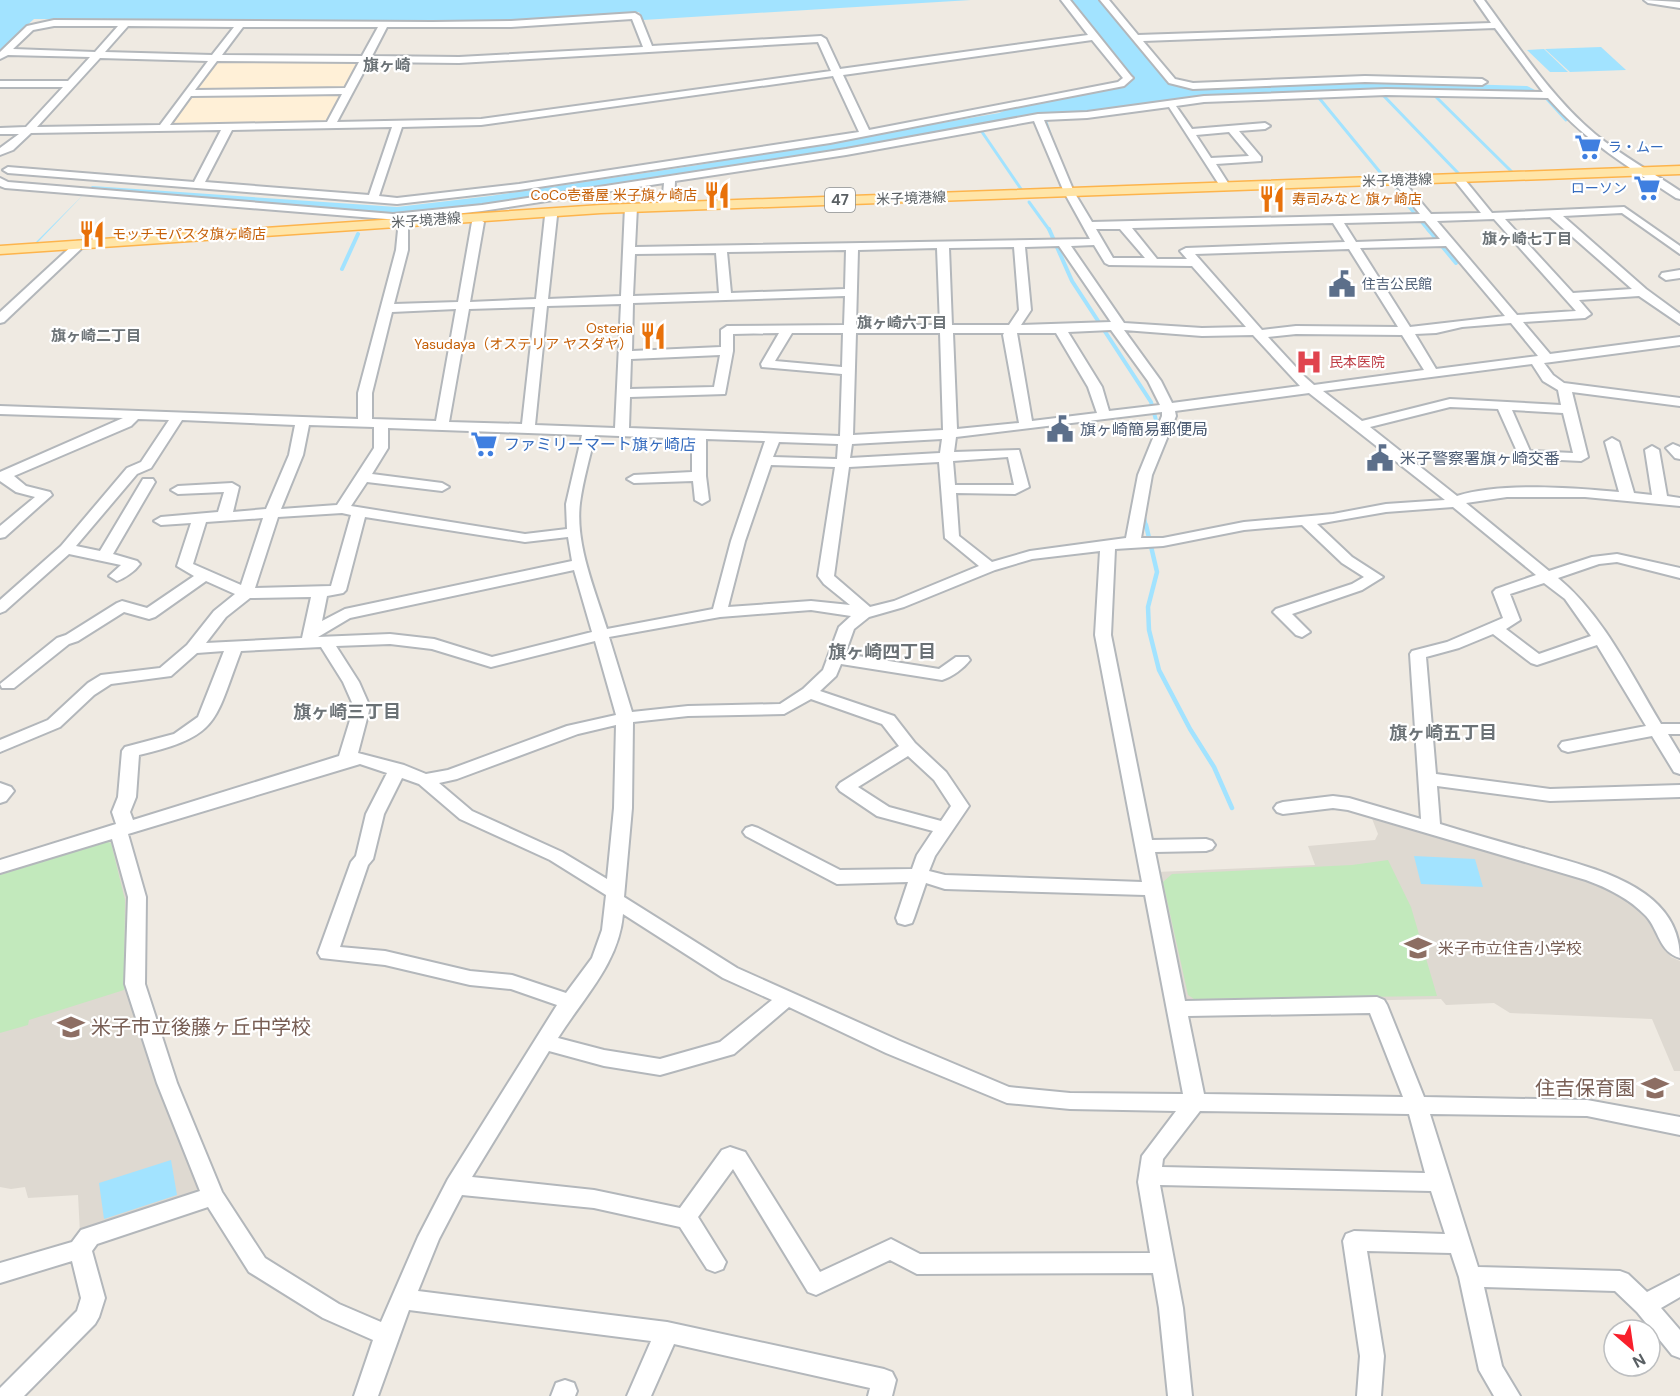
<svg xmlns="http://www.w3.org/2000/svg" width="1680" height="1396" viewBox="0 0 1680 1396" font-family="'DM Sans','Noto Sans JP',sans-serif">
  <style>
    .commercial { fill: #fff0d7 }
    .education { fill: #ded9d1 }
    .green { fill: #c2e9bc }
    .water { fill: #a2e3ff }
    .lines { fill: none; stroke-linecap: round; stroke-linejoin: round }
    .stream-far2 { stroke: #a2e3ff; stroke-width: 3 }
    .stream-far1 { stroke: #a2e3ff; stroke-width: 4 }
    .stream { stroke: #a2e3ff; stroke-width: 4.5 }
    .minor-casing { stroke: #b3b7bb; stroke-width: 4 }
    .major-casing { stroke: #fdb44c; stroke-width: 3 }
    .minor { fill: #fff; fill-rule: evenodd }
    .major { fill: #ffe5a7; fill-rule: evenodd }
    .labels { text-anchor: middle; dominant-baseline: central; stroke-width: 4.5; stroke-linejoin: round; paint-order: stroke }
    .far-shop-label { font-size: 14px; fill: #366cbe; stroke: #fff; text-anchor: start }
    .far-street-label { font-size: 14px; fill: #5a6064; stroke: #fff }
    .far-food-label { font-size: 14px; fill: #c56008; stroke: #fff; text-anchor: end }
    .far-service-label { font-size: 14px; fill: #4e5e75; stroke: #fff; text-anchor: start }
    .far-health-label { font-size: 14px; fill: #be3a42; stroke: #fff; text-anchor: start }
    .shield { fill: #fff; stroke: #8c9092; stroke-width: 1.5 }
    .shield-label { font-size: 15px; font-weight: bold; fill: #5a6064 }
    .far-neighbourhood-label { font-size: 15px; font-weight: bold; fill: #6b7276; stroke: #fff }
    .far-quarter-label { font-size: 16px; font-weight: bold; fill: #6b7276; stroke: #fff }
    .service-label { font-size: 16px; fill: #4e5e75; stroke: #fff; text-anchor: start }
    .shop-label { font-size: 16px; fill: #366cbe; stroke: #fff; text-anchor: start }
    .education-label { font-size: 16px; fill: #785e54; stroke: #fff; text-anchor: start }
    .neighbourhood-label { font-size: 18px; font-weight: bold; fill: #6b7276; stroke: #fff }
    .near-education-label { font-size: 20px; fill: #785e54; stroke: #fff; text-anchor: start }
  </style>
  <rect width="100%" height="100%" fill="#efeae2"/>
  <g class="commercial">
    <polygon points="225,61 353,62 357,65 344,88 201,91 197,89 217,64"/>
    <polygon points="336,93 340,95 326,120 317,123 176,126 171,123 192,96"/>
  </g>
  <g class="education">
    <polygon points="1371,816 1586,876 1623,894 1650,918 1659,938 1671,957 1680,961 1680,1071 1674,1071 1652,1019 1510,1013 1494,1003 1446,1005 1441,999 1188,1004 1182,999 1156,872 1315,865 1308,846 1375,840 1378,834"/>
    <polygon points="106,837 116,838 131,899 129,978 173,1120 191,1168 204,1195 80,1233 78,1195 28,1198 25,1187 11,1189 0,1187 0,871"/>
  </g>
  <g class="green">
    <polygon points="105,841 111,843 125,900 124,990 29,1020 28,1025 0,1033 0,875"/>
    <polygon points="1388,860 1411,907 1437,996 1194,999 1188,995 1163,882 1172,874 1352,865"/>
  </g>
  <g class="water">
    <polygon points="0,0 971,0 643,20 639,12 487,21 34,19 0,50"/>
    <path d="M1069 0H1099L1168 82 1191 88 1369 81 1527 86C1532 88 1549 98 1552 102L1536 96 1471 92 1190 98 1086 113H1044L849 149 491 205 402 215 85 193 38 242H36L92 186 397 207 490 196 692 166 999 113 1008 109 1126 85 1132 79Z"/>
    <polygon points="1601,47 1626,70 1570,72 1545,49"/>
    <polygon points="1544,49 1568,72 1550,72 1527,50"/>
    <polygon points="1414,856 1475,859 1483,887 1421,884"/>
    <polygon points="171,1160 177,1195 104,1219 99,1183"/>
  </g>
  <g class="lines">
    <g class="stream-far2">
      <polyline points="1431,92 1512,172"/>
      <polyline points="1315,93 1384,177"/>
      <polyline points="1382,94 1459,174"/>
      <polyline points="1546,98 1566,120"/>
      <polyline points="1047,117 1046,122 1052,140"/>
      <polyline points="980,129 1021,189"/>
      <polyline points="1396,191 1429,231"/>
      <polyline points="1029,202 1050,231"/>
    </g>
    <g class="stream-far1">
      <polyline points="1049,229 1072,281 1151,402 1159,431"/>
      <polyline points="1428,229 1456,263"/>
      <polyline points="342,269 358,234"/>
      <polyline points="1143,512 1146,527"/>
    </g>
    <polyline class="stream" points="1146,525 1157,572 1148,607 1149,630 1159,670 1190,729 1214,767 1232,808"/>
    <defs>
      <g id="minor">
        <path d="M1061 0H1070L1131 76 1133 78 1124 86 830 143 519 190 397 204 8 173 3 170 8 167 194 182 221 130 31 133 13 150 0 155V148L19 134H0V128L26 127 63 87H0V81H68L90 57 8 55 0 59V52L27 26 54 20 433 22 511 21 635 13 640 16 652 46 821 36 826 39 840 69 1088 35ZM632 19 643 47 459 57 372 56 387 27H511ZM54 26H118L95 52 13 49 33 30ZM128 26 234 27 212 55 105 52ZM243 27H378L362 56 222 55ZM1092 40 1123 78 1118 82 869 130 843 75ZM818 42 831 71 481 119 337 122 369 62 459 63ZM100 58 208 61 160 125 37 127ZM217 61 359 62 345 88 195 90ZM833 76 859 132 519 184 397 198 379 196 402 127 481 125ZM342 94 327 122 170 125 191 96ZM392 127 369 195 205 182 232 130Z"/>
        <path d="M1100 0H1109L1138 35 1491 23 1475 0H1484C1518 46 1551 97 1595 134 1622 156 1652 172 1680 191V199L1676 198C1626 165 1589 144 1548 98L1386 95 1204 102 1176 106 1192 129 1265 123 1270 126 1265 129 1239 131 1261 157V161L1216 164 1230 186 1225 189 1220 186 1169 107 1087 118 1044 120 1074 192 1092 222 1420 214 1395 184 1400 181 1404 182 1431 214 1481 213 1456 182 1461 179 1465 180 1492 213 1624 207 1680 246V254L1622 213 1563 216 1646 289 1680 314V324L1639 296 1579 300 1591 314 1585 318 1523 322 1550 354 1680 337V345L1544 363 1553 375 1564 383 1680 398V406L1572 392 1588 457 1581 461 1520 458 1498 409 1450 407 1370 427 1457 496C1501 482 1574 488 1619 492L1605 442 1612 438 1619 442 1634 493 1652 495 1645 450 1652 446 1659 450 1667 496 1680 498V506L1585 497H1507L1466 503 1549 571 1592 557 1617 554 1680 568V578L1617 562 1599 564 1558 578C1603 615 1631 674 1661 724H1680V734H1668L1680 754V774L1674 772 1652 736 1568 752 1562 750 1559 746 1562 742 1646 726 1597 645 1537 665 1531 663 1493 634 1459 648 1426 657 1436 774 1550 789 1680 785V797L1550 801 1437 786 1440 824C1472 834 1505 843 1537 852 1592 868 1680 886 1680 958 1659 952 1659 930 1646 916 1630 899 1608 888 1586 880L1348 810 1333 808 1283 814 1277 812 1274 808 1277 804 1283 802 1333 796 1349 798 1421 819 1410 654 1412 651 1447 642 1503 618 1493 592 1496 589 1536 575 1453 507 1386 512 1317 524 1352 557 1383 577 1362 590 1292 614 1310 632 1302 637 1296 635 1273 612 1276 609 1352 584 1364 577 1342 563 1302 525 1244 530 1163 546 1115 549 1111 635 1152 840 1206 839 1212 841 1215 845 1212 849 1206 851 1155 852 1185 1001 1377 997 1384 1000 1387 1005 1424 1097 1587 1100 1680 1117V1135L1587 1116 1430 1114 1478 1267 1620 1271 1628 1274 1647 1292 1680 1275V1297L1661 1308 1680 1330V1358L1672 1355 1637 1312 1615 1291 1484 1287 1502 1366 1520 1396H1494L1479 1370 1459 1277 1451 1253 1367 1251 1384 1356 1381 1396H1357L1360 1356 1343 1241 1346 1234 1354 1231 1445 1234 1431 1191 1160 1185 1183 1308 1192 1396H1168L1159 1308 1153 1273 917 1274 890 1260 816 1295 808 1292 733 1169 698 1217 726 1262 723 1269 715 1272 707 1269 680 1227 594 1208 462 1195 439 1239 418 1291 667 1322 884 1369 892 1372 896 1380 892 1396H868L870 1388 674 1344 651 1396H627L651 1341 409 1310 378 1396H354L373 1340 323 1318 249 1272 208 1207 97 1244 92 1251 105 1298 99 1317 95 1324 24 1396H0V1388L77 1311 81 1298 72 1261 0 1283V1263L72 1242 81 1230 200 1191 157 1083 125 984 128 897 112 839 0 873V860L116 824 112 812 118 797 122 751 125 747 174 734 198 717 224 651 197 653 171 676 111 684 94 695 60 727 0 752V740L48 720 88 683 101 675 160 668 187 645 214 611 235 594 206 581 155 617 149 619 124 612 78 641 69 644 14 688H2L0 684 57 638 66 635 117 603 122 601 147 608 194 576 177 566 191 523 161 525 154 521 161 517 218 512 224 492 178 494 171 490 178 486 232 483 239 487 233 512 266 509 289 455 295 425 182 420 151 468 137 474 76 546 100 551 143 479H153L155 482 113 554 137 561 140 564C135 571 125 578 117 581L109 576 121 565 69 554 5 611 0 613V600L61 546 127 468 141 462 169 420 138 419 131 426 14 476 26 486 50 492 52 495 5 537 0 538V526L35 497 16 492 0 481V472L123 418 0 414V406L358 419V393L396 250 399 220 5 188 0 186V178L8 182 393 214 482 205 846 149 1038 114 1087 112 1204 96 1386 89 1543 92 1495 28 1143 41 1175 79 1193 83 1365 76 1482 79 1487 82 1482 85 1365 82 1193 89 1169 83ZM1034 121 1064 192 1090 239 635 247 637 207 631 204 625 207 621 296 548 299 557 216 551 213 545 216 536 299 470 302 484 222 478 219 472 222 458 302 394 304 408 250V219L482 211 664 183 662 206 668 209 674 206 675 181 846 155ZM1229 132 1249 156 1211 158 1196 135ZM1550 217 1632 289 1573 293 1505 219ZM1494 219 1576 311 1517 315 1437 221ZM1425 221 1440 239 1356 242 1344 223ZM1333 223 1345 242 1186 248 1180 251 1187 259H1157L1132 228ZM1096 229H1120L1145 258H1113ZM1094 245 1105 263 1109 265 1192 266 1246 327 1202 328 1124 323 1071 246ZM1059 246 1111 322 1021 325 1031 310 1025 247ZM1446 246 1505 316 1410 327 1360 248ZM1014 247 1019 310 1009 325H952L949 248ZM937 248 940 325H856L858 250ZM1349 249 1398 327 1296 326 1262 330 1195 254ZM846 250 845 289 731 293 727 252ZM716 253 719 293 633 296 635 254ZM845 296 844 325 727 326 721 330V347L632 351 633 303ZM621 304 615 428 535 425 547 306ZM535 307 522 424 449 422 469 309ZM456 309 436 421 372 419V393L392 312ZM1511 323 1538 356 1436 369 1415 334 1436 333 1462 327ZM1111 330 1148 381 1160 405 1109 411 1102 387 1068 332ZM1124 330 1202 336 1253 335 1300 386 1172 403 1161 381ZM779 333 761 364 762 367 842 374 840 436 629 428 630 397 725 394 733 351V334ZM792 333H843L842 367 775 361ZM856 333H940L943 430 853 435ZM953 333H1004L1003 335 1019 423 957 429ZM1017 333H1056L1088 387 1097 413 1032 421ZM1296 334 1402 335 1424 370 1314 385 1305 377 1268 337ZM720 355 714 387 630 389 631 359ZM1532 364 1543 381 1558 390 1561 405 1450 399 1362 421 1323 391ZM1309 393 1445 500 1386 504 1333 514 1244 522 1163 538H1141L1152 475 1176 416 1175 411ZM1512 410 1563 413 1573 453 1530 451ZM1162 412V416L1138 475 1126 538 1030 551 992 562 959 536 956 493 1015 494 1029 487 1019 450 954 452 956 437ZM309 425 374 427V448L337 505 281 509 303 455ZM388 428 582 435 566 504 567 529 525 534 351 506 367 482 442 491 449 487 442 483 372 474 388 448ZM595 435 692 439V472L634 475 627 479 634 483 693 481 695 500 702 504 709 500 706 476V439L765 441 731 541 713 609 607 629C595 590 575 544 580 503 583 480 590 457 595 435ZM942 439 940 453 850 458 852 444ZM779 442 838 444 837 459 773 457ZM1008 457 1014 485H955L953 461ZM939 462 945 538 979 566 894 601 870 607 834 576 849 467ZM771 465 835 467 818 576 824 584 850 605 811 601 728 607 745 541ZM342 513 351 515 331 586 255 588 278 517ZM365 517 525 542 568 537 572 561 345 609 322 621 327 596 343 593 346 590ZM263 518 241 585 193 564 206 522ZM1100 551 1095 635 1142 882 945 875 929 871 935 856 969 806 946 772 915 743 894 716 820 691 836 676 841 664 942 680C952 677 964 668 970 660L968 657H956L939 669 845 654 854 629 869 617 904 607 995 570 1032 559ZM574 570 592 632 492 657 434 639 390 634 318 637 350 618ZM1544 583 1565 599 1591 636 1539 654 1506 629 1520 620 1510 594ZM311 597 302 638 206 643 226 617 250 598ZM811 610 851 616 839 627 823 670 803 689 780 704 688 706 632 712 609 637 720 617ZM595 641 616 715 567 726 448 770 426 774 404 765 358 753 370 707 359 682 336 646 390 644 432 649 491 667ZM321 647 343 682 354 707 339 756 133 820 130 812 136 797 139 755C220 736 214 722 241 651ZM811 699 882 724 899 746 840 783 837 787 840 791 877 816 933 831 917 855 912 869 840 870 758 828 752 826 746 828 743 832 746 836 837 884 908 882 896 918 898 923 905 925 912 923 914 918 926 883 945 889 1145 895 1183 1094 1070 1093 1009 1087 900 1041 737 968 624 897 632 808 633 722 688 716 784 714ZM616 725 614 808 607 879 562 852 472 811 439 783 457 779 578 734ZM908 756 934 780 951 806 941 821 889 807 858 787ZM360 764 387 773 366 814 356 856 351 862 318 953 321 958 385 965 470 985 511 989 557 1005 448 1179 418 1237 381 1322 339 1304 265 1258 222 1192 177 1083 145 984 146 897 128 834ZM402 778 419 784 460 819 550 860 606 895 602 930 592 958 566 993 512 975 470 971 385 951 340 947 368 865 373 859 384 814ZM623 914 723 978 772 1000 720 1042 660 1059 604 1050 558 1038C583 998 619 963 623 914ZM789 1007 886 1053 1007 1103 1070 1109 1176 1111 1142 1156 1138 1182 1150 1253 920 1254 891 1239 820 1272 745 1152 730 1147 722 1150 680 1208 594 1190 472 1177 549 1051 604 1066 660 1075 734 1054ZM1370 1013 1403 1097 1204 1094 1188 1016ZM1200 1111 1409 1114 1425 1173 1162 1167 1163 1159Z"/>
        <polygon points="1644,0 1680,2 1680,8 1648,3"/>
        <polygon points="80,241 86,244 84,246 4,322 0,323 0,312 76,242"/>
        <polygon points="1680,270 1680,278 1666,280 1660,276 1662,273"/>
        <polygon points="1673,444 1680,447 1680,459 1675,458 1666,448"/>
        <polygon points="0,783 11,787 14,791 6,801 0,803"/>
        <polygon points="565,1380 574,1383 577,1391 575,1396 551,1396 556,1383"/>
      </g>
      <polygon id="major" points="1680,166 1680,174 601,213 0,254 0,246 601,205"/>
    </defs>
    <use href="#minor" class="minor-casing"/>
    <use href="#major" class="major-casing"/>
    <use href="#minor" class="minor"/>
    <use href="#major" class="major"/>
  </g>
  <defs>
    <symbol id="supermarket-bare" viewBox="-9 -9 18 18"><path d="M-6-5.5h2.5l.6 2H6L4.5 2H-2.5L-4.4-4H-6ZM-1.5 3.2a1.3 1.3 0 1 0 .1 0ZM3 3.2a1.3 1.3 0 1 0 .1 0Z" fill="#3f7fe0" stroke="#fff" stroke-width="2.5" paint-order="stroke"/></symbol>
    <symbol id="restaurant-bare" viewBox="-9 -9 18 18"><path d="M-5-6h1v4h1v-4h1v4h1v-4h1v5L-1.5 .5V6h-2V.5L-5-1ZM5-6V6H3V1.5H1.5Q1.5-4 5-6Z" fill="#e8710a" stroke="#fff" stroke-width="2.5" paint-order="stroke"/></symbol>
    <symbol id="civic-bare" viewBox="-9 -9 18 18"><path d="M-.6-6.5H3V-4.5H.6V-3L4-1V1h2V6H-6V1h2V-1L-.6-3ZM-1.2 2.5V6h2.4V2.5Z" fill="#5c6f8a" stroke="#fff" stroke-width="2.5" paint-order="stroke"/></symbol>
    <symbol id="hospital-bare" viewBox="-9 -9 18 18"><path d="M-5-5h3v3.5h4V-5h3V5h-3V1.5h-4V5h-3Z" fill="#e0444e" stroke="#fff" stroke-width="2.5" paint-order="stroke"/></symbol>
    <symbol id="school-bare" viewBox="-9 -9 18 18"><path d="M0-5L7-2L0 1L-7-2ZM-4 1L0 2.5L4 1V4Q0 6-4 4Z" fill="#8d6e63" stroke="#fff" stroke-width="2.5" paint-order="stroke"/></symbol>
  </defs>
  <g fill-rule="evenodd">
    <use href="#supermarket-bare" x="1569" y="128" width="38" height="38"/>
    <use href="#supermarket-bare" x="1628" y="169" width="38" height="38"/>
    <use href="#restaurant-bare" x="698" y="176" width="38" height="38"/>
    <use href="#restaurant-bare" x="1253" y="180" width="38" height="38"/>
    <use href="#restaurant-bare" x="73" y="215" width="38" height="38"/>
    <use href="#civic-bare" x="1323" y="265" width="38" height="38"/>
    <use href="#restaurant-bare" x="634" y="317" width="38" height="38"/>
    <use href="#hospital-bare" x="1290" y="343" width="38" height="38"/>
    <use href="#civic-bare" x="1041" y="410" width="38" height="38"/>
    <use href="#supermarket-bare" x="465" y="425" width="38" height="38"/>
    <use href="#civic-bare" x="1361" y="439" width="38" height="38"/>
    <use href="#school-bare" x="1399" y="929" width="38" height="38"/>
    <use href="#school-bare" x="52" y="1008" width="38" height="38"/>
    <use href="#school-bare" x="1636" y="1069" width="38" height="38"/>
  </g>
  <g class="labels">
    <g class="far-shop-label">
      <text x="1608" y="147">ラ・ムー</text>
      <text x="1627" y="188" text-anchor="end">ローソン</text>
    </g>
    <g class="far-street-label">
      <text transform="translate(1397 180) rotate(-2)">米子境港線</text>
      <text transform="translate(911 198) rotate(-2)">米子境港線</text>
      <text transform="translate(426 220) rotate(-4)">米子境港線</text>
    </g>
    <g class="far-food-label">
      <text x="697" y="195">CoCo壱番屋 米子旗ヶ崎店</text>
      <text x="1292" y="199" text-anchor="start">寿司みなと 旗ヶ崎店</text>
      <text x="112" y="234" text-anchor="start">モッチモパスタ旗ヶ崎店</text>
      <text x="633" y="328">Osteria<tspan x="633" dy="16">Yasudaya（オステリア ヤスダヤ）</tspan></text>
    </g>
    <g class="far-service-label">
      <text x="1362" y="284">住吉公民館</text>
    </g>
    <g class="far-health-label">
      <text x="1329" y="362">民本医院</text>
    </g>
    <rect class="shield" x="825" y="188" width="30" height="24" rx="4.5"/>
    <g class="shield-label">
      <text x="840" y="200">47</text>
    </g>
    <g class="far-neighbourhood-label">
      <text x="1527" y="239">旗ヶ崎七丁目</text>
      <text x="902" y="323">旗ヶ崎六丁目</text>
      <text x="96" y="336">旗ヶ崎二丁目</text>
    </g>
    <g class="far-quarter-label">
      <text x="387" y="65">旗ヶ崎</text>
    </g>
    <g class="service-label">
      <text x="1080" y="429">旗ヶ崎簡易郵便局</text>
      <text x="1400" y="458">米子警察署旗ヶ崎交番</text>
    </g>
    <g class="shop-label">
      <text x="504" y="444">ファミリーマート旗ヶ崎店</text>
    </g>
    <g class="education-label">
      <text x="1438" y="948">米子市立住吉小学校</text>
    </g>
    <g class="neighbourhood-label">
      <text x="882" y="652">旗ヶ崎四丁目</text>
      <text x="347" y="712">旗ヶ崎三丁目</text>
      <text x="1443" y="733">旗ヶ崎五丁目</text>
    </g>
    <g class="near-education-label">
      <text x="91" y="1027">米子市立後藤ヶ丘中学校</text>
      <text x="1635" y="1088" text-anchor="end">住吉保育園</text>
    </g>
  </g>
  <g transform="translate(1632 1348) rotate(151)"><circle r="28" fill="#ffffff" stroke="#bdbfc1" stroke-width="1.5"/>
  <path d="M0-4.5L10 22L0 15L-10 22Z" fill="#f81f2b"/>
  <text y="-9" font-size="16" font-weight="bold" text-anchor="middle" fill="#5a6064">N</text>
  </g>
</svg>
